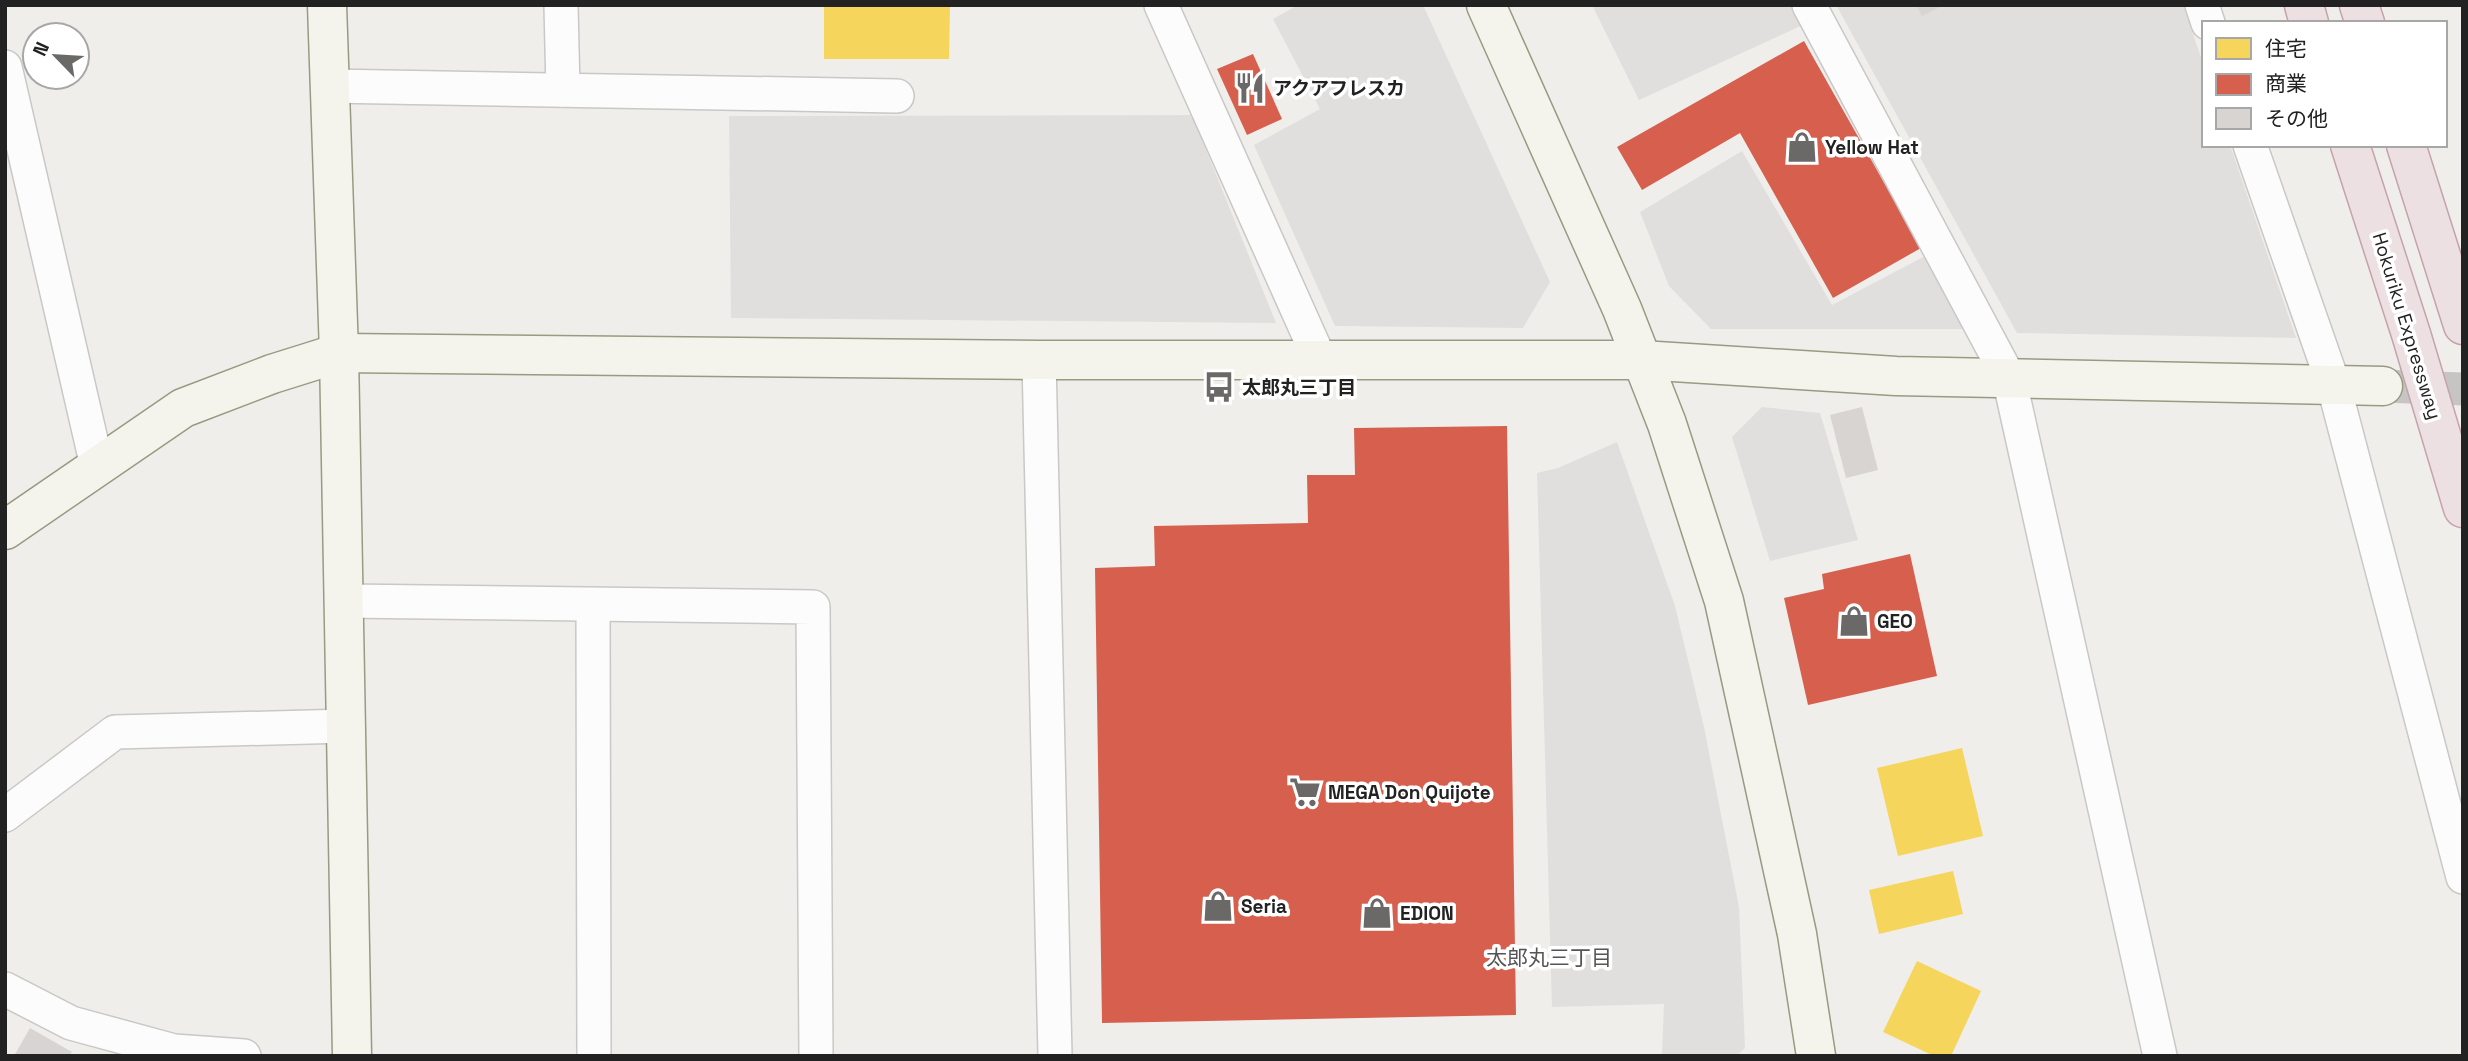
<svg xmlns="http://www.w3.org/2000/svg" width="2468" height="1061" viewBox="0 0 2468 1061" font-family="'Space Grotesk','Noto Sans JP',sans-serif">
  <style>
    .parking { fill: #e0dfde }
    .homes { fill: #f6d55c }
    .shops { fill: #d6604d }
    .building { fill: #d7d4d2 }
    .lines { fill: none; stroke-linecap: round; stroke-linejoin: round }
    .street-tunnel { stroke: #c7c5c3; stroke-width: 33; stroke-dasharray: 33 17; stroke-linecap: butt }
    .street-casing { stroke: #c9c8c7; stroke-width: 36 }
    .secondary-casing { stroke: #999a82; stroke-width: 41 }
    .highway-casing { stroke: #c5a2ac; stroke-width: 41 }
    .street { stroke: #fdfcfc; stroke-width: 33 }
    .secondary { stroke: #f4f4ed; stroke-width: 38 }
    .highway { stroke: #ece0e2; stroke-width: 38 }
    .labels { text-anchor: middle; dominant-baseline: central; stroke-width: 7; stroke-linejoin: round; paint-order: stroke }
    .poi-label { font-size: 19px; font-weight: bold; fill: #222; stroke: #fff; text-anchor: start }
    .street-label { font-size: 19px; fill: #222; stroke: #fff }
    .neighbourhood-label { font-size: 21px; fill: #555; stroke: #fff }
  </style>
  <rect width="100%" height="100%" fill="#f0eeeb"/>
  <g class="parking">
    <polygon points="1298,5 1423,5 1550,282 1523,328 1335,326 1254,145 1320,109 1273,19"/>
    <polygon points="1592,5 1792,5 1805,24 1639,100"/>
    <polygon points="1836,5 2183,5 2204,66 2204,145 2230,145 2296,338 2017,333"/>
    <polygon points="1192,115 1276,323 731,318 729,116"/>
    <polygon points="1742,151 1832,305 1927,255 1968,329 1711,329 1669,286 1640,212"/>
    <polygon points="1762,407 1820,413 1858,540 1770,561 1732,437"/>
    <polygon points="1617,442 1675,606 1704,727 1739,907 1745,1048 1736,1056 1662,1056 1664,1004 1552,1007 1537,473 1558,468"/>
  </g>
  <g class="homes">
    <polygon points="824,5 950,5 949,59 824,59"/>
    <polygon points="1962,748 1983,836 1898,856 1877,768"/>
    <polygon points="1953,871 1963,914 1879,934 1869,890"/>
    <polygon points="1917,961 1981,991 1951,1056 1934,1056 1883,1032"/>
  </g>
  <g class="shops">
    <polygon points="1804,41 1921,248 1833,298 1740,133 1642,190 1617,147"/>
    <polygon points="1253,54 1282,119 1247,135 1217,69"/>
    <polygon points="1507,426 1516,1015 1102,1023 1095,568 1155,566 1154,526 1308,523 1307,475 1355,475 1354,428"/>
    <polygon points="1910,554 1937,676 1808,705 1784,598 1824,589 1822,574"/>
  </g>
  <g class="building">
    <polygon points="1916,5 1944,5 1922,16"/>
    <polygon points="1862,407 1878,470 1846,478 1830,415"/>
    <polygon points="30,1028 72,1052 69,1056 14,1056"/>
  </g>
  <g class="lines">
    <polyline class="street-tunnel" points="2383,386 2463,389"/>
    <defs>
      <g id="street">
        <polyline points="561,5 563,90"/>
        <polyline points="1161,5 1320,360"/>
        <polyline points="1809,5 2009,378 2160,1056"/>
        <polyline points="2202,5 2208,23"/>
        <polyline points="5,67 97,466"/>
        <polyline points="330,86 897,96"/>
        <polyline points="2250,145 2333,383 2463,877"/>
        <polyline points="1039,360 1055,1056"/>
        <polyline points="345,601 813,607 816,1056"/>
        <polyline points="593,605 594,1056"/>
        <polyline points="5,815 115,732 347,726"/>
        <polyline points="5,989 71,1023 174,1051 244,1056"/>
      </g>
      <g id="secondary">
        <polyline points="327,5 339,353 352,1056"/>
        <polyline points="1486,5 1622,309 1667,424 1724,601 1797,934 1816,1056"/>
        <polyline points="5,530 183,408 272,374 339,353 1039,360 1641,360 1896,376 2383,386"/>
      </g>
      <g id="highway">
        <polyline points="2304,5 2309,23"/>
        <polyline points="2359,5 2365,23"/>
        <polyline points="2350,145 2411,334 2463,508"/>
        <polyline points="2406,145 2463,325"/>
      </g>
    </defs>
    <use href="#street" class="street-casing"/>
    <use href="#secondary" class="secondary-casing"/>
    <use href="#highway" class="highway-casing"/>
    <use href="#street" class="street"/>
    <use href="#secondary" class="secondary"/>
    <use href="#highway" class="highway"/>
  </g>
  <defs>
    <symbol id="restaurant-bare" viewBox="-9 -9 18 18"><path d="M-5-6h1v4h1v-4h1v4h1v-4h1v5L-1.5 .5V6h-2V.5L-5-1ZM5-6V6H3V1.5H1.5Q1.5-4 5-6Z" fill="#6a6968" stroke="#fff" stroke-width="2.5" paint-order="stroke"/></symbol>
    <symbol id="shop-bare" viewBox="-9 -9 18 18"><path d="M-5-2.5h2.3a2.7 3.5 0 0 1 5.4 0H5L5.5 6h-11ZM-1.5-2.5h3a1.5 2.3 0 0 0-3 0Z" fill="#6a6968" stroke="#fff" stroke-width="2.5" paint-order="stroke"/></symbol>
    <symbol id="bus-bare" viewBox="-9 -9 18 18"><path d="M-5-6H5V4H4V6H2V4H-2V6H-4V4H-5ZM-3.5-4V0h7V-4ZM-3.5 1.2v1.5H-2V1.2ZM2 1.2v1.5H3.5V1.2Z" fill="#6a6968" stroke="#fff" stroke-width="2.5" paint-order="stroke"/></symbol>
    <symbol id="supermarket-bare" viewBox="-9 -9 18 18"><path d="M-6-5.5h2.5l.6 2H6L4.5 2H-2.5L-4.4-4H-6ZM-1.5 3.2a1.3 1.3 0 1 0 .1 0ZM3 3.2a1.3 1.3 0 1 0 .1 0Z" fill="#6a6968" stroke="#fff" stroke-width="2.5" paint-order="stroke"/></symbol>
  </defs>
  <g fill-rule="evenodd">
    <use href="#restaurant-bare" x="1228" y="66" width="44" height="44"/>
    <use href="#shop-bare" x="1780" y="125" width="44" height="44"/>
    <use href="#bus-bare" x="1197" y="365" width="44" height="44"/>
    <use href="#shop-bare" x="1832" y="599" width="44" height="44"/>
    <use href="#supermarket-bare" x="1283" y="770" width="44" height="44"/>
    <use href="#shop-bare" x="1196" y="884" width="44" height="44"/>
    <use href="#shop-bare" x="1355" y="891" width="44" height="44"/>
  </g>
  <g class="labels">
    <g class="poi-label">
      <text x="1273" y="88">アクアフレスカ</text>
      <text x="1825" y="147">Yellow Hat</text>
      <text x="1242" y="387">太郎丸三丁目</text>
      <text x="1877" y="621">GEO</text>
      <text x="1328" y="792">MEGA Don Quijote</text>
      <text x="1241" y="906">Seria</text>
      <text x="1400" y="913">EDION</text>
    </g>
    <g class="street-label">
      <text transform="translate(2407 326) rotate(73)">Hokuriku Expressway</text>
    </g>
    <g class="neighbourhood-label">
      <text x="1549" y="957">太郎丸三丁目</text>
    </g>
  </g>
  <rect width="2468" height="1061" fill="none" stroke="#222222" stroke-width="14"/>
  <rect x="2202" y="21" width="245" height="126" fill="#ffffff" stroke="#a7a7a7" stroke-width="2"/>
  <rect x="2216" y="38" width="35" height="21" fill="#f6d55c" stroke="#a7a7a7" stroke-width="2"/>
  <text x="2265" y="56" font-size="21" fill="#222222">住宅</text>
  <rect x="2216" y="74" width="35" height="21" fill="#d6604d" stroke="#a7a7a7" stroke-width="2"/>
  <text x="2265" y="91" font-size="21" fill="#222222">商業</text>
  <rect x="2216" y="108" width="35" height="21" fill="#d7d4d2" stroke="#a7a7a7" stroke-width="2"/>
  <text x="2265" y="126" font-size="21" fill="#222222">その他</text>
  <g transform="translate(56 56) rotate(295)"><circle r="33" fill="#ffffff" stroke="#a7a7a7" stroke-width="2"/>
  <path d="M0-5L12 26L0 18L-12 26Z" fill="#6a6968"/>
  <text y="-10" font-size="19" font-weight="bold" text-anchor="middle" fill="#222222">N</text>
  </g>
</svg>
